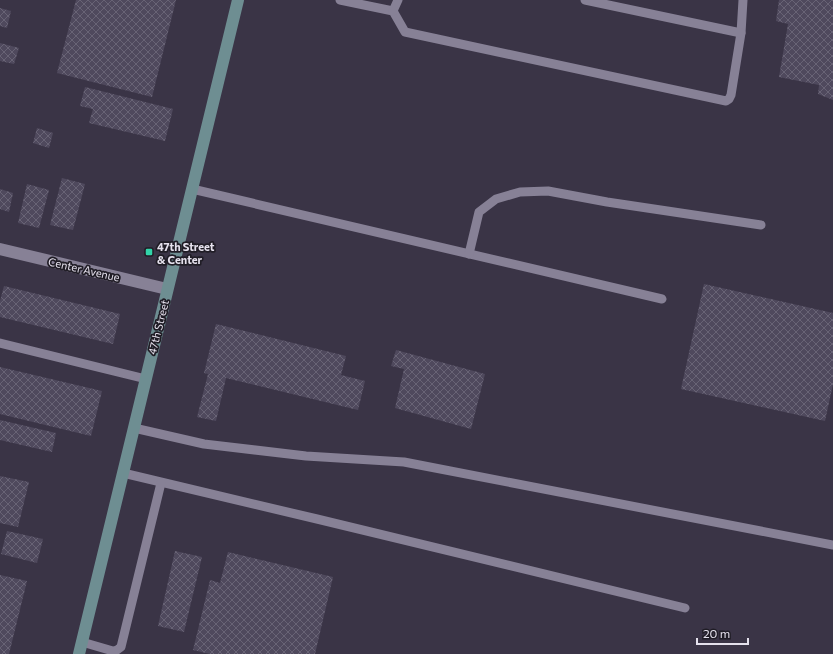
<svg xmlns="http://www.w3.org/2000/svg" width="833" height="654" viewBox="0 0 833 654" font-family="Commissioner,sans-serif">
  <style>
    .building { fill: url(#building-cross-hatch) }
    .lines { fill: none; stroke-linecap: round; stroke-linejoin: round }
    .lane { stroke: #878196; stroke-width: 9 }
    .street { stroke: #878196; stroke-width: 12 }
    .secondary { stroke: #6e8e92; stroke-width: 12 }
    .poi-dot { fill: #32d4a9; stroke: #201d26; stroke-width: 1.5 }
    .labels { text-anchor: middle; dominant-baseline: central; stroke-width: 3.5; stroke-linejoin: round; paint-order: stroke }
    .poi-label { font-size: 11px; font-weight: bold; fill: #e5e1ed; stroke: #201d26; text-anchor: start }
    .street-label { font-size: 11px; fill: #e5e1ed; stroke: #201d26 }
  </style>
  <defs>
    <pattern id="building-cross-hatch" width="8" height="8" patternUnits="userSpaceOnUse"><rect width="8" height="8" fill="#4f495d"/><path d="M0 0l8 8M0 8l8-8" fill="none" stroke="#686375"/></pattern>
  </defs>
  <rect width="100%" height="100%" fill="#3a3446"/>
  <g class="building">
    <polygon points="76,0 176,0 152,97 57,73"/>
    <polygon points="779,0 833,0 833,100 818,94 819,85 779,77 788,24 776,21"/>
    <polygon points="0,8 11,11 7,28 0,26"/>
    <polygon points="0,43 19,48 14,64 0,61"/>
    <polygon points="85,87 173,109 165,141 89,123 93,109 80,106"/>
    <polygon points="37,128 53,133 49,148 33,143"/>
    <polygon points="62,178 85,184 73,230 50,225"/>
    <polygon points="27,184 49,190 39,228 18,223"/>
    <polygon points="0,189 13,193 9,212 0,209"/>
    <polygon points="704,284 833,313 833,384 825,421 681,389"/>
    <polygon points="4,286 120,314 113,344 0,317 0,301"/>
    <polygon points="216,324 346,356 341,375 365,381 358,410 226,378 216,421 197,417 208,374 204,373"/>
    <polygon points="396,350 485,374 471,429 395,408 404,369 391,366"/>
    <polygon points="0,367 102,391 91,436 0,414"/>
    <polygon points="0,420 56,433 52,452 0,440"/>
    <polygon points="0,476 29,482 18,527 0,523"/>
    <polygon points="7,531 43,539 37,563 1,554"/>
    <polygon points="175,551 202,557 184,632 158,626"/>
    <polygon points="228,552 333,577 315,654 210,654 193,650 210,580 220,583"/>
    <polygon points="0,575 27,581 9,654 0,654"/>
  </g>
  <g class="lines">
    <g class="lane">
      <polyline points="340,0 393,11 405,32 726,101 729,99 731,95 741,33 743,0"/>
      <polyline points="585,0 741,33"/>
      <polyline points="393,11 398,0"/>
      <polyline points="192,189 662,299"/>
      <polyline points="469,254 479,212 496,199 520,192 548,191 607,202 761,225"/>
      <polyline points="0,343 146,379"/>
      <polyline points="134,428 204,444 306,456 404,462 833,545"/>
      <polyline points="123,473 317,519 685,608"/>
      <polyline points="82,642 113,651 117,650 121,647 161,483"/>
    </g>
    <polyline class="street" points="0,249 167,289"/>
    <polyline class="secondary" points="79,654 238,0"/>
  </g>
  <rect class="poi-dot" x="145" y="248" width="8" height="8" rx="2"/>
  <g class="labels">
    <g class="poi-label">
      <text x="157" y="246">47th Street<tspan x="157" dy="13">&amp; Center</tspan></text>
    </g>
    <g class="street-label">
      <text transform="translate(84 269) rotate(13)">Center Avenue</text>
      <text transform="translate(158 327) rotate(-76)">47th Street</text>
    </g>
  </g>
  <path d="M697 638v6h51v-6" fill="none" stroke="#e5e1ed" stroke-width="2"/>
  <text x="703" y="638" font-size="12" fill="#e5e1ed" stroke="#201d26" stroke-width="3" paint-order="stroke">20 m</text>
</svg>
